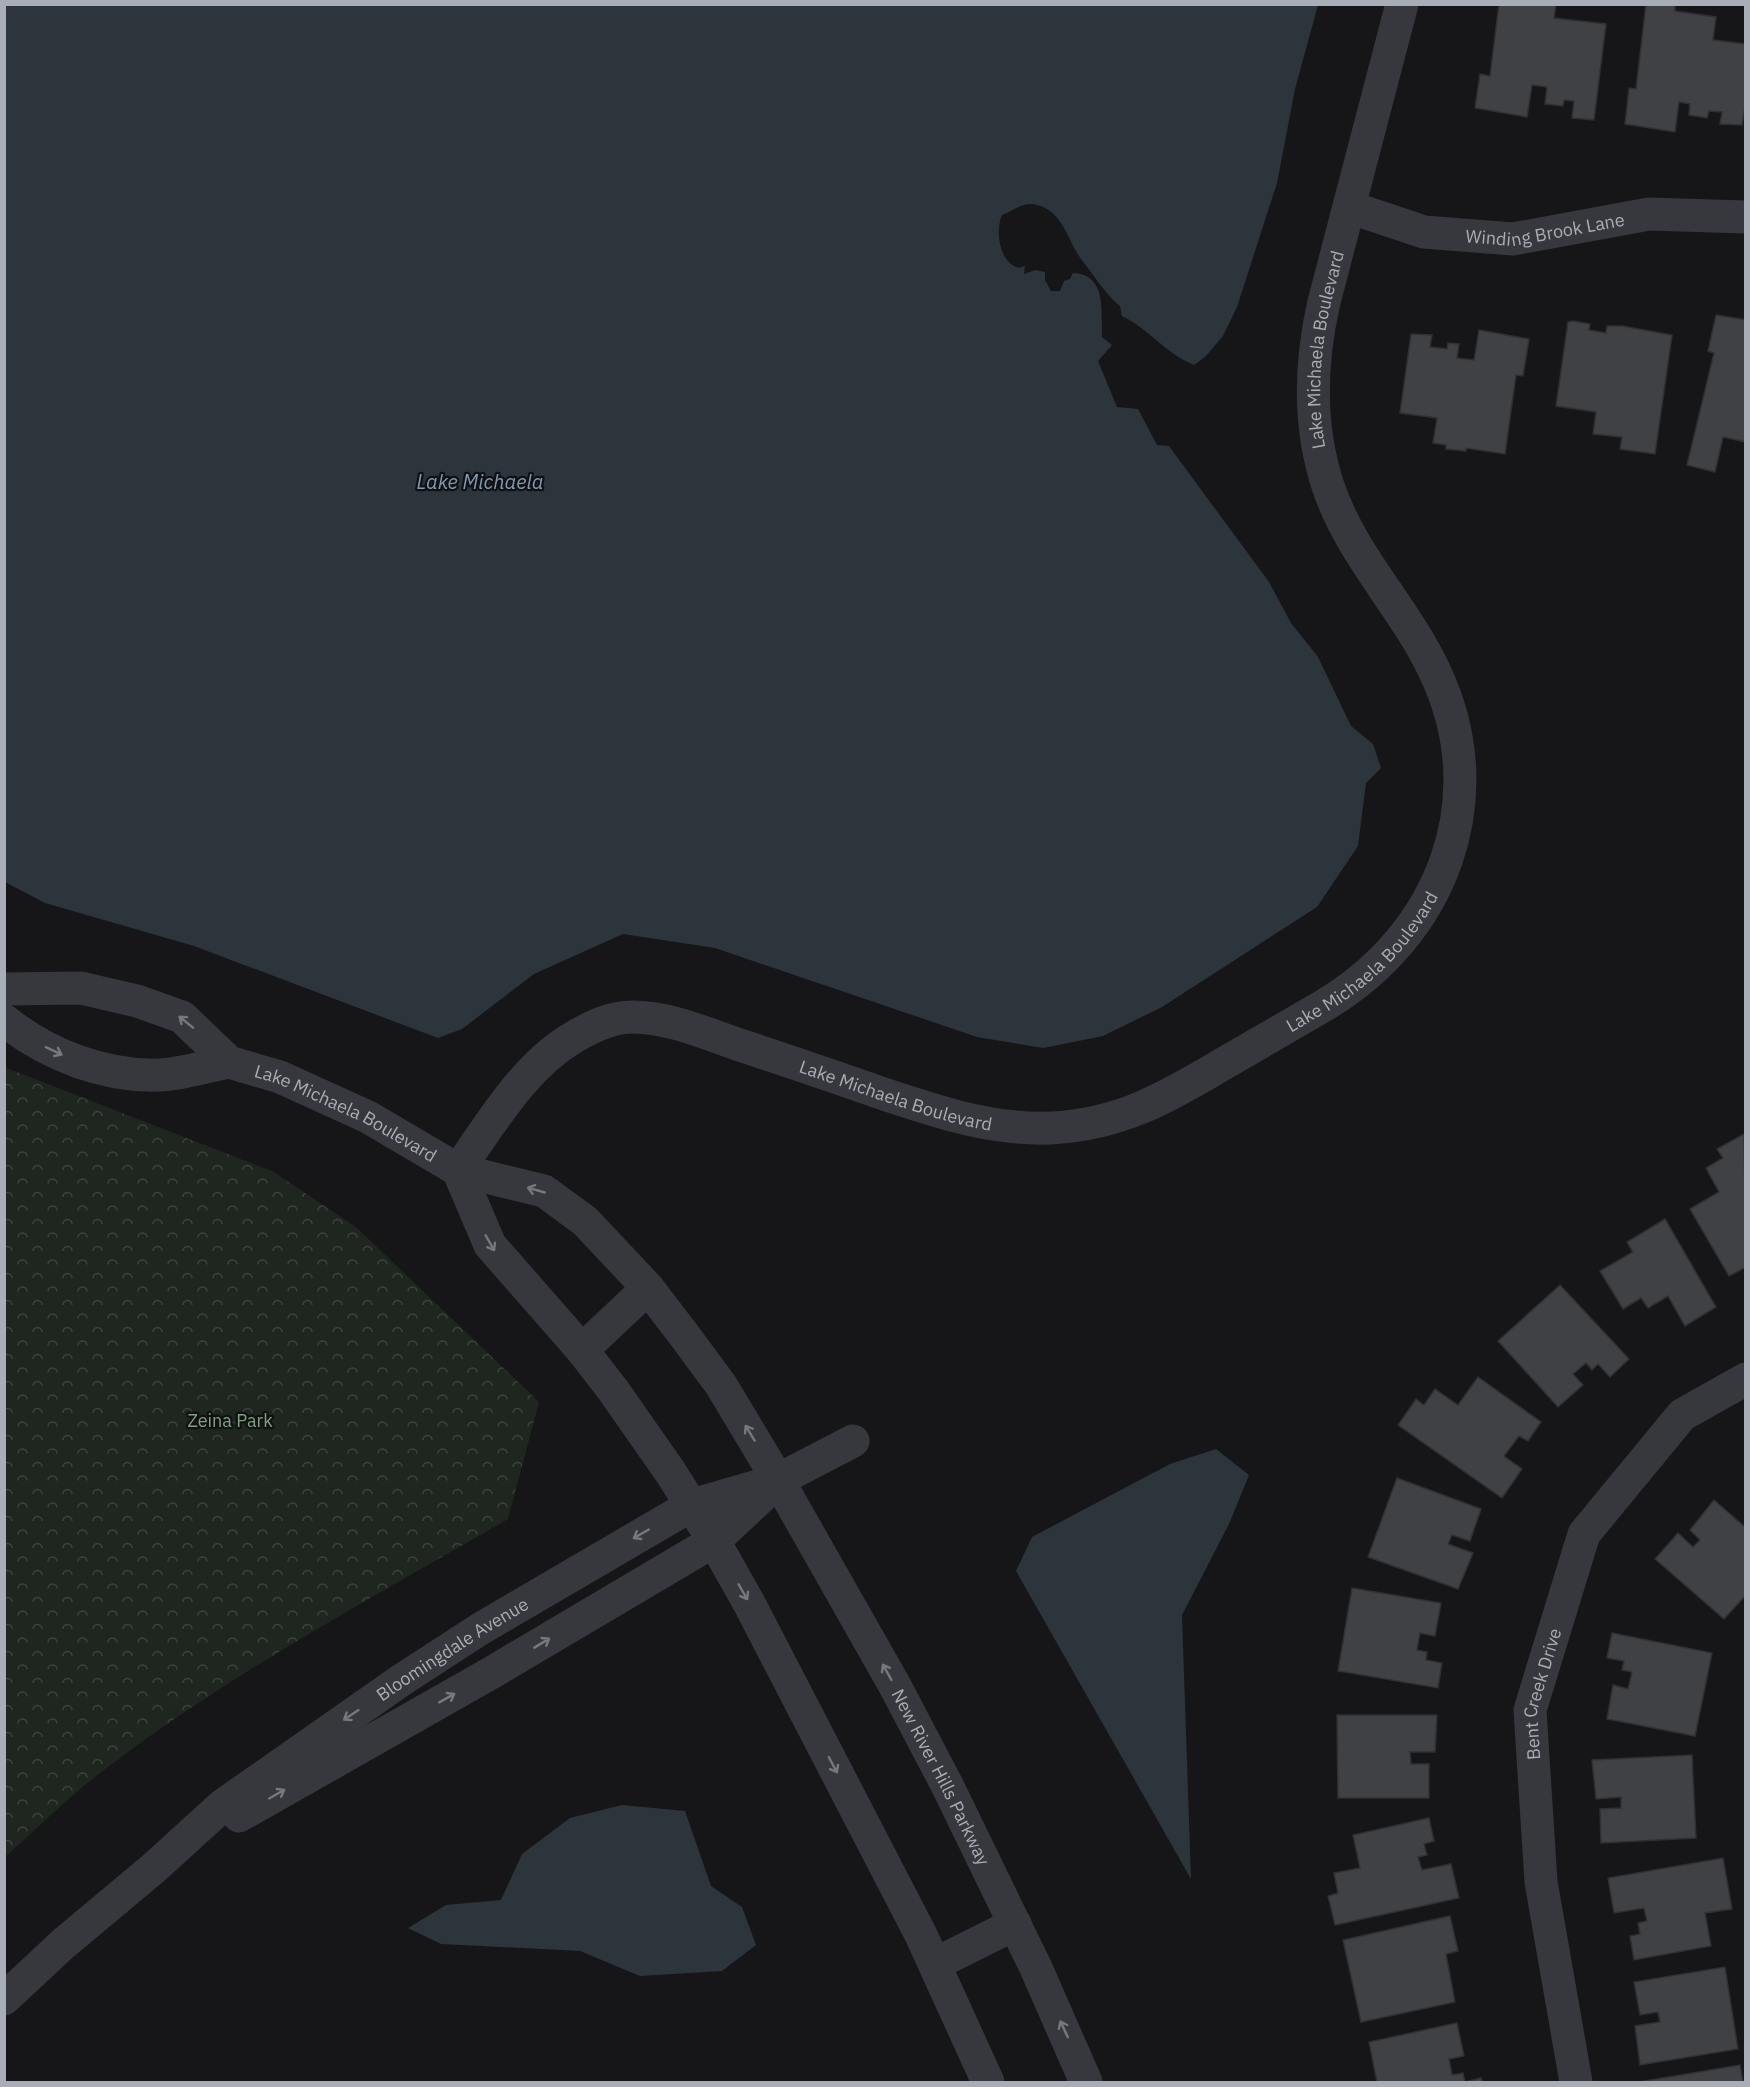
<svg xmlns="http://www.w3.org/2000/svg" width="1750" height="2087" viewBox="0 0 1750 2087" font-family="'IBM Plex Sans',sans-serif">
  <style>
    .park { fill: url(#park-crowns) }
    .water { fill: #2c353c }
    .building { fill: #404145; stroke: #303034; stroke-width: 1.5 }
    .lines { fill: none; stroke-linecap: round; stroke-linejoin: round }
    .minor { stroke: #37383d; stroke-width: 33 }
    .oneway { stroke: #757881 }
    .labels { text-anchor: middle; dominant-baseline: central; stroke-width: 4.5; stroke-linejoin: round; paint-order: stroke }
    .street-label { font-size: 18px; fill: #a8adb8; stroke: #111113 }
    .park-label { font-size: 18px; fill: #7fa381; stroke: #111113 }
    .water-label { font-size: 20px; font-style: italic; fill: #7f9bb3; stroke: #111113 }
  </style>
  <defs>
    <pattern id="park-crowns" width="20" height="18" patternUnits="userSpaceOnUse" patternTransform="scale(1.5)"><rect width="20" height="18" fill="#1e261f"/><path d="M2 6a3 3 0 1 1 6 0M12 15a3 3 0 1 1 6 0" fill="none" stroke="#3c433d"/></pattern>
  </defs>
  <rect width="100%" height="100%" fill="#161618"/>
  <path class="park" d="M4 1067 274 1172 357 1228 539 1402 508 1519C365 1602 216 1681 86 1784 58 1807 32 1833 5 1857Z"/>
  <g class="water">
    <path d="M4 5H1318L1295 89 1277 183 1237 307 1223 336 1205 357 1194 365C1165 353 1149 329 1122 316L1120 306C1105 294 1093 274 1081 259 1066 238 1063 209 1033 204 1021 203 1013 211 1002 215 995 231 999 263 1019 268L1025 266 1024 274 1035 270 1045 272V280L1051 291H1060L1064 281 1070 279 1073 273C1107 275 1101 310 1102 337L1112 345 1098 361 1117 407 1138 409 1157 445 1169 446 1269 582 1291 623 1318 657 1351 726 1373 744 1381 768 1366 783 1358 846 1317 907 1162 1007 1103 1036 1043 1048 977 1037 715 948 623 934 534 974 462 1029 438 1038 194 946 45 903 5 882Z"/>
    <polygon points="1216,1449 1249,1475 1229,1524 1182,1615 1191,1879 1016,1571 1032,1537 1170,1464"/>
    <polygon points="622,1805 685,1811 711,1886 742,1907 756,1945 722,1971 640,1976 580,1951 441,1944 408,1928 446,1905 501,1900 522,1854 570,1818"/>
  </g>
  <g class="building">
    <polygon points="1499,4 1556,4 1554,18 1606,24 1594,120 1572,118 1574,101 1564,100 1563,106 1545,104 1547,87 1532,85 1527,117 1475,108 1480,74 1490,76"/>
    <polygon points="1646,4 1675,4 1675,11 1716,17 1713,40 1746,44 1746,100 1742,125 1720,124 1722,112 1709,111 1707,118 1689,115 1690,104 1679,102 1675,132 1625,124 1629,88 1636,89"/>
    <polygon points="1716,315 1746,320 1746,442 1723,437 1715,472 1687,465 1714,353 1708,351"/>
    <polygon points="1573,321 1590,324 1589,330 1606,333 1607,326 1622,326 1672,335 1655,454 1620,449 1622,437 1593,434 1596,412 1556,406 1568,322"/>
    <polygon points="1479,330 1529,339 1523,376 1516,375 1505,454 1466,448 1466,451 1446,449 1446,445 1433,443 1437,418 1400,413 1411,334 1432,335 1430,347 1447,349 1448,343 1459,344 1457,358 1474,360"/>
    <polygon points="1744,1134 1746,1267 1729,1276 1690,1209 1719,1192 1706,1168 1723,1158 1717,1149"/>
    <polygon points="1665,1219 1716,1307 1685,1326 1668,1296 1648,1308 1641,1298 1623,1309 1600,1271 1633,1252 1627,1242"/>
    <polygon points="1560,1285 1629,1359 1610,1377 1598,1364 1592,1370 1586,1363 1573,1374 1583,1385 1558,1407 1498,1341"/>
    <polygon points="1478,1377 1541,1422 1528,1441 1519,1436 1504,1456 1522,1469 1502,1498 1398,1425 1416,1399 1424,1405 1435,1389 1458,1405"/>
    <polygon points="1397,1478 1481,1509 1470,1541 1452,1535 1448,1544 1473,1553 1458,1589 1368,1557"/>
    <polygon points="1714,1500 1746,1528 1746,1595 1724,1619 1655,1559 1678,1533 1693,1547 1700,1540 1690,1530"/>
    <polygon points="1352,1588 1441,1603 1435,1636 1420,1633 1417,1650 1427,1652 1426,1660 1442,1663 1438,1688 1338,1671"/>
    <polygon points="1612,1633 1712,1653 1695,1736 1607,1719 1613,1685 1628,1689 1632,1672 1622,1670 1624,1661 1607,1658"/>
    <polygon points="1337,1715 1437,1715 1435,1752 1410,1752 1411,1764 1429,1764 1429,1798 1338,1798"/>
    <polygon points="1692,1755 1696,1838 1601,1843 1600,1809 1621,1808 1621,1797 1596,1799 1592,1760"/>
    <polygon points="1429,1818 1434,1841 1424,1844 1427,1855 1418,1857 1422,1870 1451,1864 1459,1898 1335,1925 1328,1896 1338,1893 1334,1873 1360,1868 1353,1835"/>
    <polygon points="1723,1858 1732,1909 1705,1913 1711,1946 1634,1960 1630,1936 1640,1934 1638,1923 1647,1921 1644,1908 1614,1913 1608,1878"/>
    <polygon points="1450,1916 1458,1951 1446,1954 1455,2002 1361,2022 1343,1940"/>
    <polygon points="1725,1967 1738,2049 1640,2065 1635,2026 1660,2022 1658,2012 1640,2015 1634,1982"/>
    <polygon points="1457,2023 1464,2056 1449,2059 1452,2075 1463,2073 1465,2082 1481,2078 1482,2082 1377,2082 1369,2042"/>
    <polygon points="1740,2065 1743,2082 1639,2082"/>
  </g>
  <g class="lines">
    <g class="minor">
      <path id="s1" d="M1349 207 1424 232 1513 239 1649 214 1746 217"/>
      <path id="s2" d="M4 989 81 988 137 1001 182 1017 229 1062 280 1077 368 1117 458 1170 544 1191 585 1221 648 1288 684 1335 721 1385 778 1480 895 1686 948 1787 1036 1968 1086 2082"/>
      <path d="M4 1020C47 1055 105 1077 160 1075 182 1074 207 1066 229 1062"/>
      <path id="s3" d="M458 1170C491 1124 523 1067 574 1037 591 1027 611 1017 632 1017 670 1017 707 1034 743 1046 788 1061 833 1076 878 1092 935 1111 989 1130 1050 1128 1119 1125 1166 1098 1223 1064 1256 1045 1290 1025 1323 1006 1442 936 1496 798 1434 670 1403 605 1351 555 1328 486 1308 425 1310 363 1324 302L1402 4"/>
      <polyline points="458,1170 490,1245 582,1350 613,1390 671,1473 714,1541 750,1605 921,1935 988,2082"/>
      <polyline points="582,1350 648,1288"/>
      <polyline points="239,1816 491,1673 714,1541 775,1484"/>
      <polyline points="935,1964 1015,1924"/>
      <path id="s4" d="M4 1999 63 1944 155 1867 223 1805 400 1681 480 1629 692 1505 778 1480 853 1441"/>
      <path id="s5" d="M1576 2082 1541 1882 1530 1710 1584 1534 1682 1415 1746 1379"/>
    </g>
  </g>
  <defs><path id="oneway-shaft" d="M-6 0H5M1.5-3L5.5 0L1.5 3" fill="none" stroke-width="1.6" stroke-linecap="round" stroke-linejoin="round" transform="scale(1.5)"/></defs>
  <g class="oneway">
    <use href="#oneway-shaft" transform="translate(186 1022) rotate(-141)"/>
    <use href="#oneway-shaft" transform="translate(54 1051) rotate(25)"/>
    <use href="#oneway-shaft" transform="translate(536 1190) rotate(-164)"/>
    <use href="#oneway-shaft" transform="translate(490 1243) rotate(60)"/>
    <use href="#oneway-shaft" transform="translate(750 1433) rotate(-121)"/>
    <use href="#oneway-shaft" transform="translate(641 1534) rotate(150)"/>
    <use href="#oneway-shaft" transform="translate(743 1592) rotate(60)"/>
    <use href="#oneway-shaft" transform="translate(542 1643) rotate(-31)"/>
    <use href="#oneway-shaft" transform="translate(887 1672) rotate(-119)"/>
    <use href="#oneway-shaft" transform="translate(447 1698) rotate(-29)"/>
    <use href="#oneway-shaft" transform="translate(351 1715) rotate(146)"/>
    <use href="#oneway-shaft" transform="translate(833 1765) rotate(62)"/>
    <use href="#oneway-shaft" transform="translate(277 1794) rotate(-30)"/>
    <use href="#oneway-shaft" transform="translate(1064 2029) rotate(-115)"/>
  </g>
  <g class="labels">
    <g class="street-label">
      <text stroke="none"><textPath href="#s1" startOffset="201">Winding Brook Lane</textPath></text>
      <text stroke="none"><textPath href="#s3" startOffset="1719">Lake Michaela Boulevard</textPath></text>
      <text stroke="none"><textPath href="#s3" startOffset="1036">Lake Michaela Boulevard</textPath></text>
      <text stroke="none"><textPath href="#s3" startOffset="516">Lake Michaela Boulevard</textPath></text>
      <text stroke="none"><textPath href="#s2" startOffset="375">Lake Michaela Boulevard</textPath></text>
      <text stroke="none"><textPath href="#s4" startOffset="570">Bloomingdale Avenue</textPath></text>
      <text stroke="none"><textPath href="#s5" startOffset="393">Bent Creek Drive</textPath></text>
      <text stroke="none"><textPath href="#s2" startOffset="1304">New River Hills Parkway</textPath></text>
    </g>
    <g class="park-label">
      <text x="230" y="1420">Zeina Park</text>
    </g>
    <g class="water-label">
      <text x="480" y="481">Lake Michaela</text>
    </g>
  </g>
  <rect width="1750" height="2087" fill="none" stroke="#a8adb8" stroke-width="12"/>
</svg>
